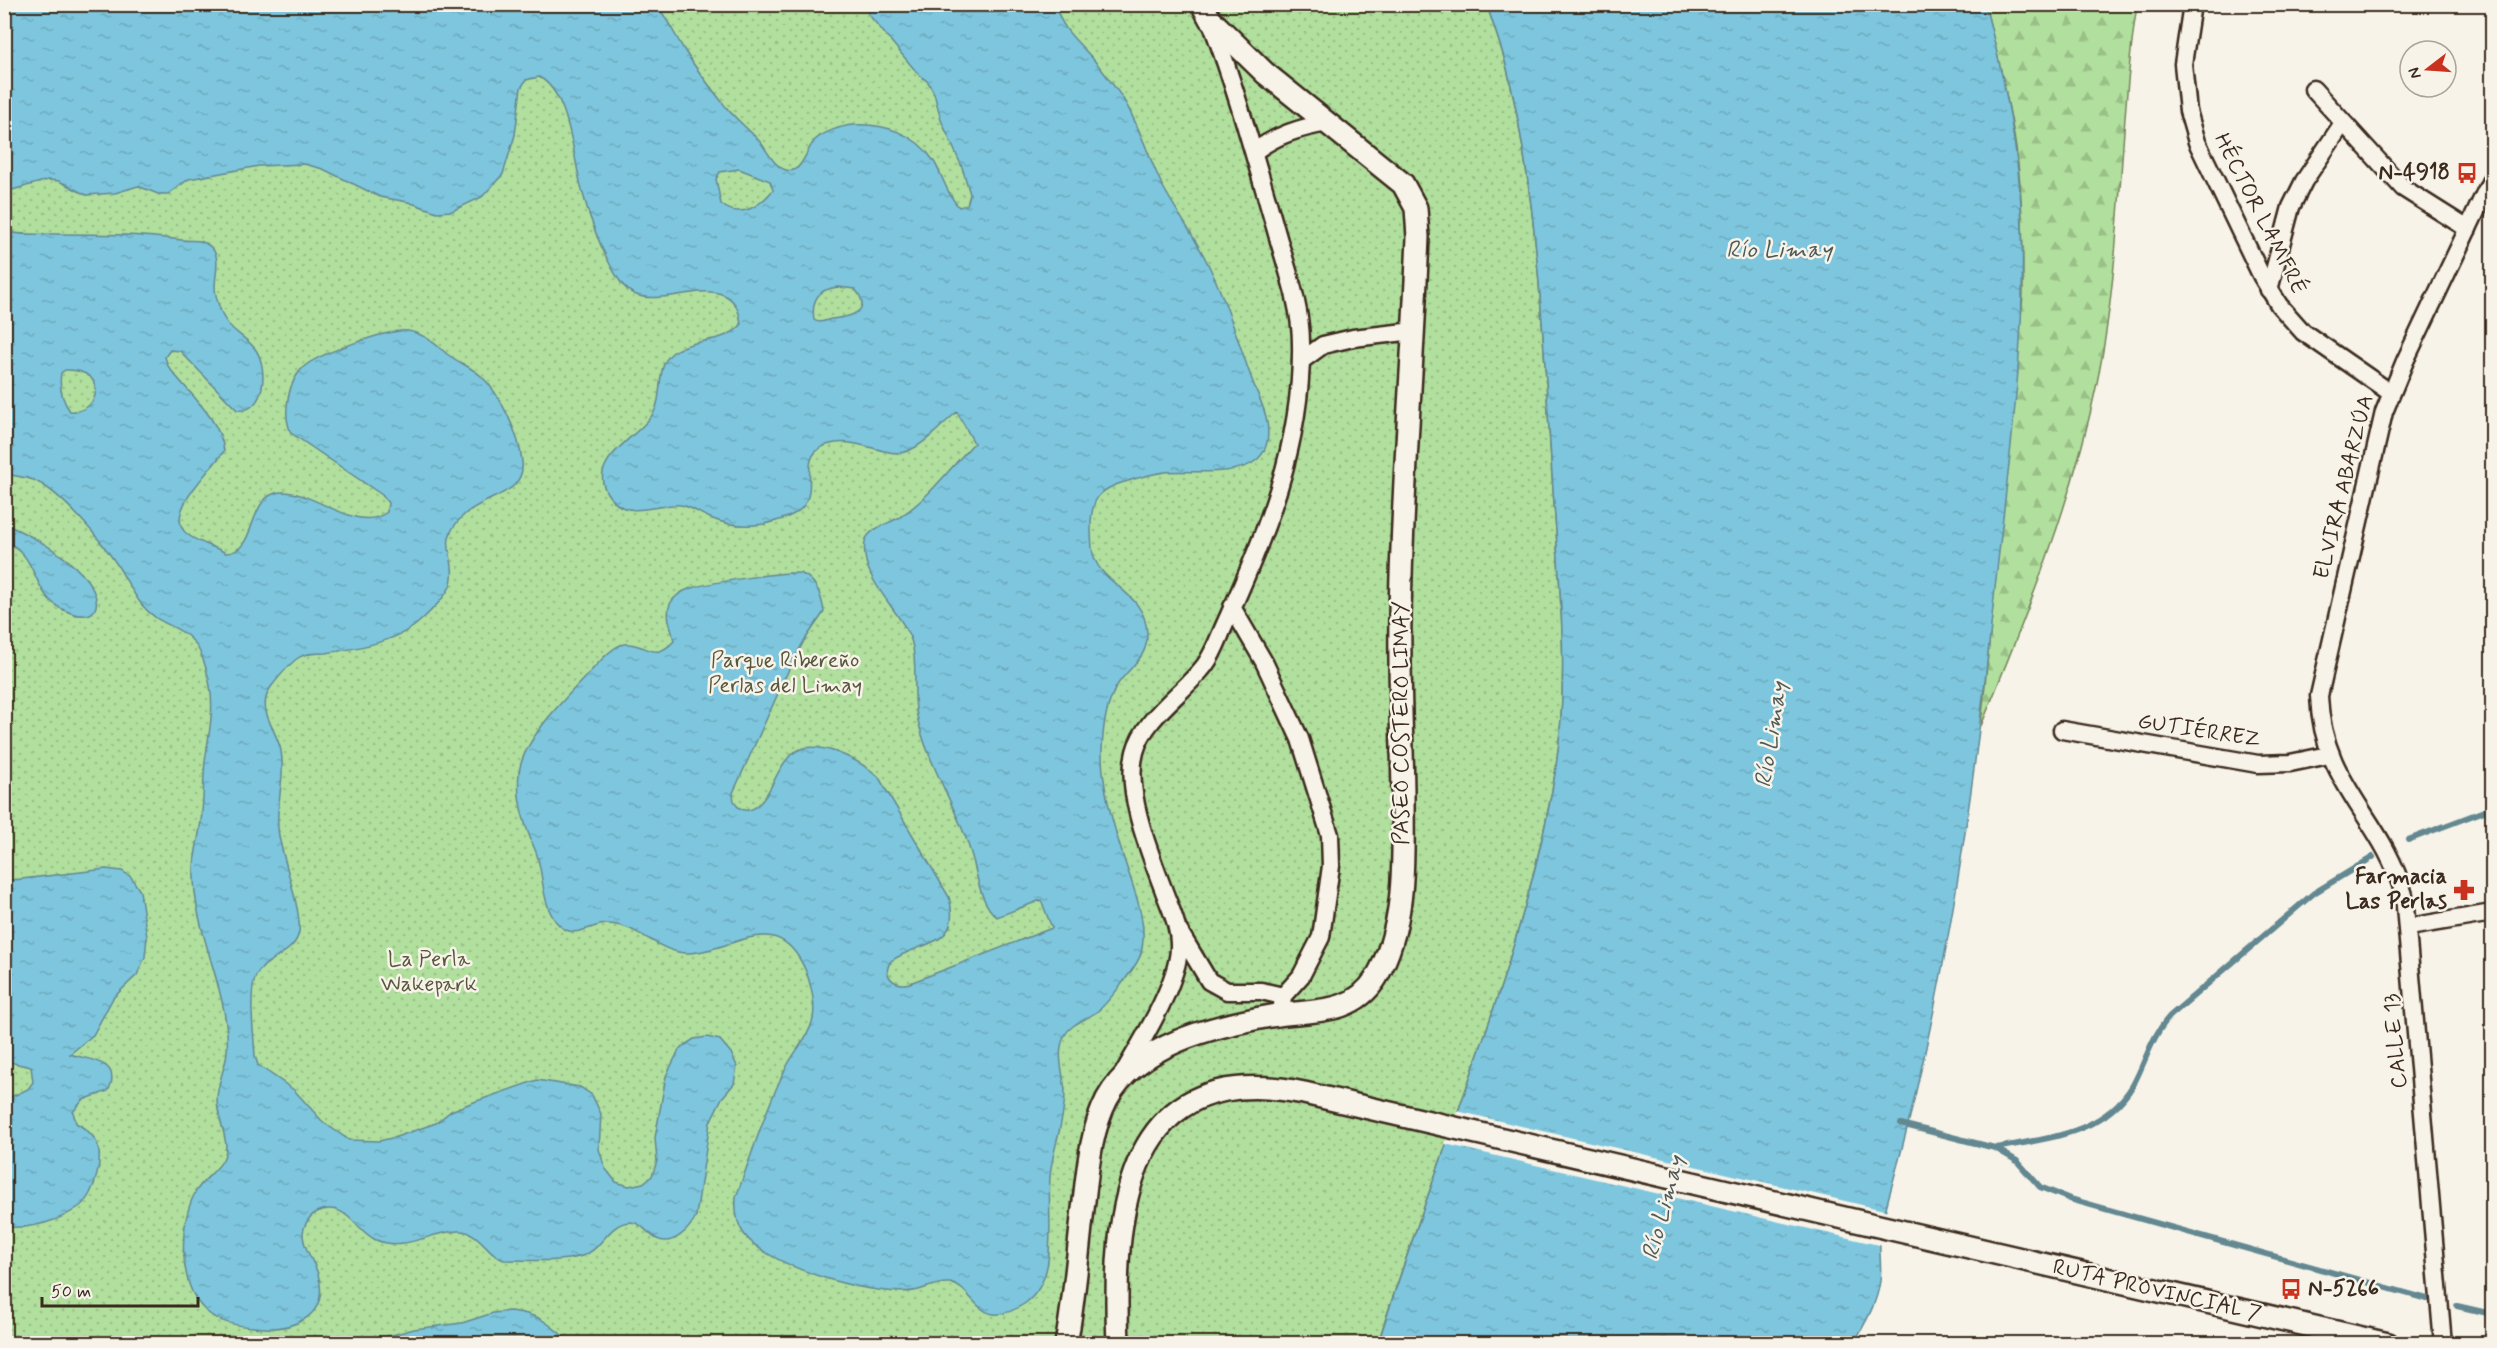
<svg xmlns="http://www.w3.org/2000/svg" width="2497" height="1348" viewBox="0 0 2497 1348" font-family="Mynerve,sans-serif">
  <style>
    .forest { fill: url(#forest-firs); stroke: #76845e; stroke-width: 1.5 }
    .park { fill: url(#park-dots); stroke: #76845e; stroke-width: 1.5 }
    .water { fill: url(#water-ripples); stroke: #638891; stroke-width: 1.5; fill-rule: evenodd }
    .pier { fill: #f7f3e8 }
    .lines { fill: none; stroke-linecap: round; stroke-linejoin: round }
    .stream { stroke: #638891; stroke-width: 6 }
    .minor-casing { stroke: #3b2a1e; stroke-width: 21 }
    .tertiary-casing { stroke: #3b2a1e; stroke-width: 26 }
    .minor { stroke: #f7f3e8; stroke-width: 16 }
    .tertiary { stroke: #f7f3e8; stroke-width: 21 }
    .labels { text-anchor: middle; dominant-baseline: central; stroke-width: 5; stroke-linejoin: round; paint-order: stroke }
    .poi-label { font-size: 22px; font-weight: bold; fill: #3b2a1e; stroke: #f7f3e8; text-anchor: end }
    .street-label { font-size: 22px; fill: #3b2a1e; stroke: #f7f3e8 }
    .park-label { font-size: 22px; fill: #58573e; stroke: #f7f3e8 }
    .water-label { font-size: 24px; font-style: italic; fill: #4f5957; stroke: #f7f3e8 }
  </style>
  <defs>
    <pattern id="forest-firs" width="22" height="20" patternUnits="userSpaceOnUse" patternTransform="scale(1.5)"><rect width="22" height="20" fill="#b1df9d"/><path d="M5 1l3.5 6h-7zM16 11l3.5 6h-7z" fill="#99c087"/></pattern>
    <pattern id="park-dots" width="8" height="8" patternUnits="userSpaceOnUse" patternTransform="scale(1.5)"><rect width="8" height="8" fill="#b1df9d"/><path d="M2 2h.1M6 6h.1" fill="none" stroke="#99c087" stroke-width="1.8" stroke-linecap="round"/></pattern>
    <pattern id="water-ripples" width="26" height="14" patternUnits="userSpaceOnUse" patternTransform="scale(1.5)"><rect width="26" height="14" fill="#7dc6dd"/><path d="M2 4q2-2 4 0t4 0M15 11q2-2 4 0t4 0" fill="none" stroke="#6daabd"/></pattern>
  </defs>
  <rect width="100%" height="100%" fill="#f7f3e8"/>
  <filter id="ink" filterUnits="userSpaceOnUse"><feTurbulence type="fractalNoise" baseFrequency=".0167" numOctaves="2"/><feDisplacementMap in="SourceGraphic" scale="12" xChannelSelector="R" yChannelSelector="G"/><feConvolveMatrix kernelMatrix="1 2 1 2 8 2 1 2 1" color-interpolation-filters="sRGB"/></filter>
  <g filter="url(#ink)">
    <path class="forest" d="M1985 5H2137C2118 130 2123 259 2097 383 2072 503 2027 614 1981 726L2023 295C2023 246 2023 197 2016 148 2009 100 1997 52 1985 5Z"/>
    <path class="park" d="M5 5H1487C1494 28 1504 53 1509 77 1539 207 1543 342 1552 475 1559 581 1572 686 1552 791 1516 982 1435 1159 1378 1343L5 1344Z"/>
    <g class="water">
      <path d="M5 4 657 5C667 19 674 33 683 48 695 68 711 88 726 107 736 120 750 130 761 143 768 152 774 166 786 170 802 175 806 149 815 140 824 132 841 126 853 125 883 123 915 133 933 160 943 175 946 194 959 207L967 205 970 194 962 167 941 120 934 93 928 82 919 75 870 16 863 5H1055C1064 33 1075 38 1093 59 1103 70 1113 85 1122 97 1139 124 1148 156 1162 185 1176 211 1193 234 1206 260 1225 297 1237 338 1251 377 1256 392 1265 407 1267 422 1277 485 1204 469 1165 472 1153 474 1140 477 1128 481 1116 484 1102 489 1096 500 1089 513 1091 534 1092 548 1096 586 1145 588 1147 633 1148 657 1133 664 1120 681 1110 694 1104 719 1103 736 1098 775 1112 821 1124 859 1133 887 1149 923 1141 953 1139 964 1105 1007 1095 1013 1085 1020 1071 1024 1065 1035 1055 1053 1064 1074 1065 1092 1065 1117 1055 1143 1051 1168 1044 1209 1064 1277 1024 1304 978 1334 976 1289 950 1283 940 1282 931 1286 922 1289 884 1302 767 1267 744 1234 736 1223 735 1210 736 1197 752 1154 766 1107 787 1066 795 1050 809 1037 813 1019 816 1001 809 973 799 958 771 912 730 952 689 953 660 954 639 925 609 924 591 923 575 941 559 925 541 907 544 874 536 852 525 827 516 801 519 773 523 735 579 685 604 657 611 651 620 642 629 644 650 646 655 661 674 641 672 629 665 616 670 604 674 596 683 591 691 588 706 584 791 569 802 574 817 580 822 598 824 612L804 641 790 667 733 793C733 810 748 816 760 803 773 790 776 769 790 756 811 733 860 761 878 776L949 897C962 948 923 939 891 961 881 976 895 987 910 983L1052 928 1041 900 997 917C982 906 978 881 974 864 961 812 928 768 917 716 912 692 918 667 912 643 902 610 859 580 865 542 867 529 890 523 900 517 929 498 950 468 974 443L957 412C941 425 927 443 908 451 886 460 854 433 824 446 793 460 828 499 790 516 765 527 736 529 710 518 697 513 688 503 673 505 649 507 623 520 607 493 586 458 643 436 655 410 663 393 656 367 671 354 691 337 723 345 741 325 736 263 666 310 634 294 624 289 618 279 613 270 600 247 590 219 583 194 573 161 571 94 539 77L526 80 521 88 515 135 503 174 482 197 452 211 437 212 408 202 380 197 323 169 304 164 259 166 189 179 168 194H158L138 186 115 193 86 195 59 181 48 180 5 192ZM739 169 770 181 773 190C760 206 740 220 721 204L716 179 720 172ZM838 287 855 289C874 312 850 317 832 319 825 320 820 324 814 320 811 300 818 289 838 287Z"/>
      <path d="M1487 5H1985C2004 77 2020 151 2022 227 2026 347 2008 468 1995 588 1974 795 1945 999 1888 1200 1885 1213 1880 1226 1880 1240 1879 1254 1882 1267 1880 1281 1877 1304 1865 1323 1854 1343L1378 1344C1435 1159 1516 982 1552 791 1572 686 1559 581 1552 475 1543 342 1539 207 1509 77 1504 53 1494 28 1487 5Z"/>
      <path d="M5 231C21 236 38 234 54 234 97 234 140 234 182 240 188 241 195 240 200 241 225 249 215 270 215 287 215 296 220 310 224 318 231 332 247 337 256 350 268 368 266 413 237 410L180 351 170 350 165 357 168 366C186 391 221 419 224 451 212 470 162 513 187 534 198 543 214 546 226 553 258 553 246 495 281 492 314 490 357 535 387 512L388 503 382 495 291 433C282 413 288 379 306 365 322 353 390 328 408 331 425 334 435 344 447 354 458 362 471 367 481 376 500 393 520 436 522 462 526 495 483 496 464 515 434 543 458 554 451 584 447 596 428 614 418 623 396 642 354 649 326 653 317 654 307 652 298 658 289 664 278 678 271 687 255 710 277 729 281 751 286 780 274 808 279 836 283 859 302 912 299 932 295 955 265 957 256 976 248 993 254 1036 255 1056L258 1065 294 1090 323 1122 349 1140 379 1141 396 1137 436 1123 451 1111 471 1103 537 1080 580 1087 592 1095 601 1114 599 1149 605 1168 616 1182 629 1186 643 1183 652 1176 657 1161 655 1138 666 1076 680 1048 694 1039 707 1037 720 1040 731 1053 737 1066 734 1084 722 1098 710 1122 696 1216C690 1229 673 1247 657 1239 647 1234 642 1222 630 1222 608 1223 601 1251 582 1256 558 1263 528 1260 504 1260 485 1253 481 1231 459 1231 431 1231 405 1252 376 1240 356 1231 345 1199 317 1212 309 1216 303 1226 303 1235 303 1248 314 1261 318 1274 331 1319 290 1332 253 1327 238 1326 219 1322 207 1312 178 1287 178 1225 195 1193 203 1177 226 1167 226 1148 226 1132 217 1117 217 1100 217 1086 223 1073 226 1059 229 1043 227 1027 224 1011 215 963 192 917 194 867 195 848 201 830 202 811 204 795 203 778 205 762 210 724 217 704 205 665 192 621 165 633 142 605 132 592 125 577 116 563 99 538 65 497 38 482 28 477 16 476 5 474ZM65 370C110 368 100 415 70 411 62 400 59 386 61 373Z"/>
      <path d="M5 524C32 536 61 551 82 574 109 604 96 628 60 608 33 593 37 557 10 544L5 547Z"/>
      <path d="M106 869 122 871 131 877 140 891 147 937 145 957 137 975 113 998 93 1035 70 1054C87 1060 124 1060 108 1091L83 1100 73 1112 76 1123C83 1127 89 1131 94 1138 106 1154 95 1195 80 1206 59 1222 30 1229 5 1227V1100L28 1089 33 1082 31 1067 5 1061V881Z"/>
      <path d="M510 1311C541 1314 549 1324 571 1343H363L414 1329 462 1323 493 1313Z"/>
      <polygon points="838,1335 903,1343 808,1343"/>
    </g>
    <polygon class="pier" points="1457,1111 1888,1211 1883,1246 1445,1144"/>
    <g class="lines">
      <g class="stream">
        <polyline points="2408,840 2492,808"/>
        <polyline points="1901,1124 1995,1148 2017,1161 2040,1187 2070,1199 2427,1299"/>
        <path d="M1996 1148C2048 1138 2104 1134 2133 1085 2146 1061 2151 1037 2170 1016L2314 893 2373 857"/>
        <polyline points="2457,1306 2492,1314"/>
      </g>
      <defs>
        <g id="minor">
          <polyline points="2192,4 2183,64 2188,111 2197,142 2261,275 2279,305 2303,332 2391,393"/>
          <polyline points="2313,89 2403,188 2468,229"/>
          <path d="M1254 152C1276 135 1299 128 1327 123"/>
          <polyline points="2269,290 2291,207 2304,181 2343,123"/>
          <polyline points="1301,361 1323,345 1353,338 1414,331"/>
          <polyline points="1232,607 1264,662 1300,739 1330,835 1331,866 1321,937 1301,976 1283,996 1281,1015"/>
          <polyline points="2062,730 2258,764 2290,763 2329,755"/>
          <polyline points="2409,927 2492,913"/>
          <polyline points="1179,931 1209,981 1227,991 1261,991 1283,996"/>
          <path d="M1124 1072C1142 1041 1178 983 1179 948 1180 929 1172 912 1165 894 1151 856 1124 792 1135 752 1144 717 1184 693 1205 665 1214 653 1219 637 1225 624 1266 534 1303 443 1301 343 1301 304 1285 264 1275 227 1255 158 1236 89 1211 22"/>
          <path d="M2443 1344 2404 895C2383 817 2322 785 2319 696L2384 412 2405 361 2492 178"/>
        </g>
        <g id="tertiary">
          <path d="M1066 1344C1075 1297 1078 1248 1084 1201 1088 1167 1091 1130 1107 1099 1137 1044 1214 1026 1271 1016 1310 1009 1352 1017 1376 978 1408 924 1403 852 1403 792 1402 733 1399 675 1400 616 1402 490 1413 363 1418 237L1416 208 1403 184 1265 73 1210 19 1202 4"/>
          <path d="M1118 1344C1112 1211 1126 1056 1304 1093L2388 1344"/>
        </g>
      </defs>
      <use href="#minor" class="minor-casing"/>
      <use href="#tertiary" class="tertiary-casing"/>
      <use href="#minor" class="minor"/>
      <use href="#tertiary" class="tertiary"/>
    </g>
  </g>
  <defs>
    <symbol id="bus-bare" viewBox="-9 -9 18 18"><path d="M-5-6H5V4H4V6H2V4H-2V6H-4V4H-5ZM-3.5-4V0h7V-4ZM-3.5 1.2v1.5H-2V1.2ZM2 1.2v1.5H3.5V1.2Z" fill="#c8321e" stroke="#f7f3e8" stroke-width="2.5" paint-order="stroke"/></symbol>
    <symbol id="pharmacy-bare" viewBox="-9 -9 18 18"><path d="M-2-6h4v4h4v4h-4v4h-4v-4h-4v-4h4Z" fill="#c8321e" stroke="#f7f3e8" stroke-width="2.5" paint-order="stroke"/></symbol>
  </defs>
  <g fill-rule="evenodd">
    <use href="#bus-bare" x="2452" y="158" width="30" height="30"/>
    <use href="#pharmacy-bare" x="2449" y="875" width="30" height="30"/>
    <use href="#bus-bare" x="2276" y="1274" width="30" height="30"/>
  </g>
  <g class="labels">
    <g class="poi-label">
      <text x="2450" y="173">N-4918</text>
      <text x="2447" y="877">Farmacia<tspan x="2447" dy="25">Las Perlas</tspan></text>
      <text x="2308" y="1289" text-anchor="start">N-5266</text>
    </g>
    <g class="street-label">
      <text transform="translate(2260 214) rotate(63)">HÉCTOR LAMFRÉ</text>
      <text transform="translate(2344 487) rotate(-76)">ELVIRA ABARZÚA</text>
      <text transform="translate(1402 723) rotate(-90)">PASEO COSTERO LIMAY</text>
      <text transform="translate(2199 731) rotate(9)">GUTIÉRREZ</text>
      <text transform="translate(2396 1041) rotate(-95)">CALLE 13</text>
      <text transform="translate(2157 1291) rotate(13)">RUTA PROVINCIAL 7</text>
    </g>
    <g class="park-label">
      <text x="785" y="661">Parque Ribereño<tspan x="785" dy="25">Perlas del Limay</tspan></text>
      <text x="429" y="960">La Perla<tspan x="429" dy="25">Wakepark</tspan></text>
    </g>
    <g class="water-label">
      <text x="1779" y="250">Río Limay</text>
      <text transform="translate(1772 735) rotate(-81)">Río Limay</text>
      <text transform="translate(1664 1208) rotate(-75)">Río Limay</text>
    </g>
  </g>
  <rect width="2497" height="1348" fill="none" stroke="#f7f3e8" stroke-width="24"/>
  <rect x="12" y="12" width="2473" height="1324" fill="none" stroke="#3b2a1e" stroke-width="2" filter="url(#ink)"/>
  <g transform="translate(2428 69) rotate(253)"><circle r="28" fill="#f7f3e8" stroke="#aca397" stroke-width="1.5"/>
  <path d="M0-4.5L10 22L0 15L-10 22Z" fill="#c8321e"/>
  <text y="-9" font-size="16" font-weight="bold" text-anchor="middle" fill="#3b2a1e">N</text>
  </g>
  <path d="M42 1297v9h156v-9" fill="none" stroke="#3b2a1e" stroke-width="3"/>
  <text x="51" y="1297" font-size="18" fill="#3b2a1e" stroke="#f7f3e8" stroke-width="4.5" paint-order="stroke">50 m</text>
</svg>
